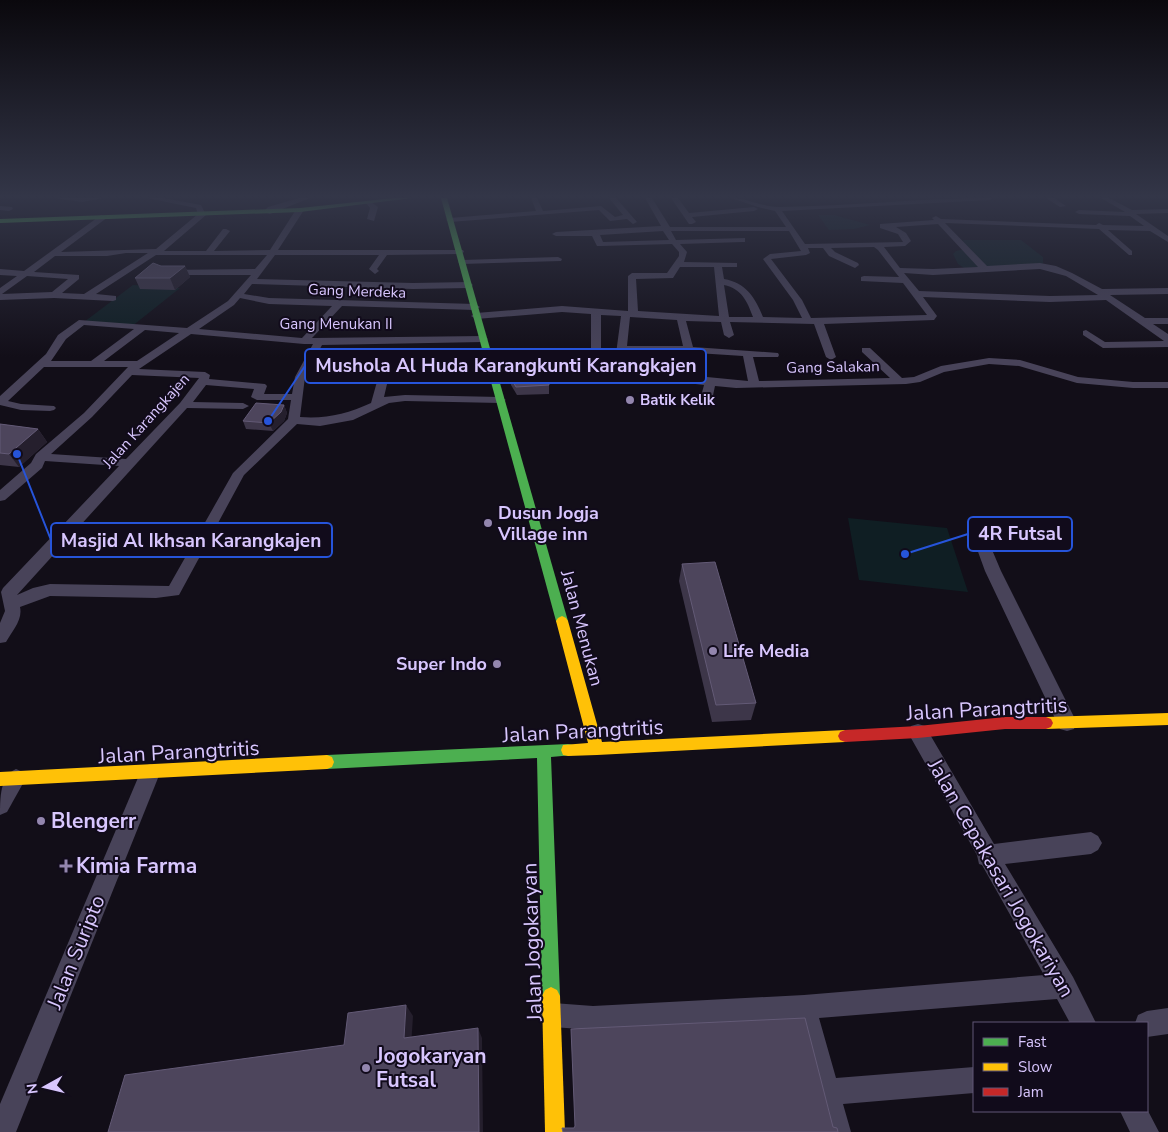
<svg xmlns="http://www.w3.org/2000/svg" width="1168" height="1132" viewBox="0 0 1168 1132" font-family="'Nunito Sans',sans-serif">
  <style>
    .green { fill: #0f1e23 }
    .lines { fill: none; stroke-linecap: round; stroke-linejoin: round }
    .street { fill: #484359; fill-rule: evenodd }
    .fast { fill: #4caf50; fill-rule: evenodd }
    .slow { fill: #ffc107; fill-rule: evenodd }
    .jam { fill: #c62828; fill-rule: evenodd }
    .wall { fill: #3d3649 }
    .shaded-wall { fill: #251f2d }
    .building { fill: #4d455c; stroke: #635a76 }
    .poi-dot { fill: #9386ae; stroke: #110b1b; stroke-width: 2 }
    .labels { text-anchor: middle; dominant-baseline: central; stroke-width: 4; stroke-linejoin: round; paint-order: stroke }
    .far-street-label { font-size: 15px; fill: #d8c6fe; stroke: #110b1b }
    .far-poi-label { font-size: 15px; font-weight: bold; fill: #d8c6fe; stroke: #110b1b; text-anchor: start }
    .poi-label { font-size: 18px; font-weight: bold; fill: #d8c6fe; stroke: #110b1b; text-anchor: start }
    .street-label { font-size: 18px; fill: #d8c6fe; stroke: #110b1b }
    .near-street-label { font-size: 21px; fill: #d8c6fe; stroke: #110b1b }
    .near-poi-label { font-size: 21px; font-weight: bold; fill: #d8c6fe; stroke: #110b1b; text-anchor: start }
    .leader { fill: none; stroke: #2654da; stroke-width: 2 }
    .callout-dot { fill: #2654da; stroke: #110b1b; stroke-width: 2 }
    .callout { fill: #110b1b; stroke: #2654da; stroke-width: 2 }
    .callout-label { font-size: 19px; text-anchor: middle; font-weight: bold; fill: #d8c6fe }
  </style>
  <rect width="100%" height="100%" fill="#120e18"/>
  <g class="green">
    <polygon points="818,215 834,215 870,225 854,229 829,230"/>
    <polygon points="964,240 1021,240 1043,257 1043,263 1039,265 964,268 958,264 953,254 956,251 965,249 960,241"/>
    <polygon points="133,285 180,288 131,327 84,322"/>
    <polygon points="848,518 947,528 968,592 859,580"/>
  </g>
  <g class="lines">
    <g class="street">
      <polygon points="54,198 104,198 82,202"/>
      <path d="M147 198H163L201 205 206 215 164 251H206L223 229H226L230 231 214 251 270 250 297 208H300L304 210 278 250H463L464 252 460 254 387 255 377 269 379 271 375 274 369 269 379 255H275L257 279 413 283 469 282 473 285 469 288 413 289 252 284 244 294 269 298 475 304 480 307 475 310 342 306 312 338 483 336 488 339 483 342 322 345 305 377 300 417C326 419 347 414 371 403L380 371 385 368 390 371 384 397 405 395 500 397 506 400 500 403 405 401 389 403 353 420 320 426 297 424 244 475 179 595 156 598 50 596 20 607C23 620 12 631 6 642L0 643V623L5 611 1 592 3 588 119 466 45 461 42 468 5 500 0 501V490L31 463 36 454 84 413 128 367H44L8 401 21 404 54 406 56 408 54 410 50 411 21 410 0 405V396L46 354 58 335 79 320 187 328 228 301 251 275H167L163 272 164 270 255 269 267 255H156L96 294 116 296V300L113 301 54 298 0 300V288L17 276 0 275V269L24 271 101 215 108 217 61 252 156 249 198 214 196 208ZM126 253H148L84 294 62 293 79 279V275L34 272 55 256H107ZM27 276 68 279 52 292 2 294ZM240 298 269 304 332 306 302 338 199 329 234 305ZM84 325 134 329 91 361H51L66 339ZM145 330 179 333 137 361H104ZM191 334 304 344H313L295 377 292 394H264L267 386 265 384 209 379 210 375 205 372 139 369ZM132 375 199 378 180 403 126 459 51 454 92 417ZM206 385 254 389 251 397 257 400H291L288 419 233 473 169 586 50 584 33 588 17 595 187 408 243 409 249 406 243 403 193 402Z"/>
      <polygon points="299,198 310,198 270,214 263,212 268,207"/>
      <polygon points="531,198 537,198 543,211 601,206 615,217 623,215 609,198 616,198 637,222 633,224 627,219 610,221 599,210 450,222 446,220 450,218 536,211"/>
      <path d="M645 198H652L670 227H786L775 211 758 207 731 198C747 198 762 207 779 207 851 206 922 198 993 198L990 200 782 211 805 244 903 242 898 234 880 228V224L934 220 932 218 936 216 941 219 1096 225 1099 223 1103 225 1144 226 1130 216 1079 214 1075 212 1079 210 1125 212 1101 198H1109L1132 210 1168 209V213L1136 214 1168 236V242L1150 231 1108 230 1132 251V255H1129L1099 229 945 223 987 266 1040 263 1056 266 1072 273 1102 289 1168 288V294L1110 295 1145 318H1168V324H1153L1168 334V347L1103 348 1083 335V331L1086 330 1105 342 1164 341 1106 300 1050 302 923 297 937 316 934 320 824 324 836 357 831 360 826 357 814 324 730 322 734 335 729 338 724 335 721 322 686 321 693 347 778 353 779 355 778 357H753L759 381 890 378 862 352V348H870L902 378 914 377 941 366 989 358 1020 360 1078 377 1133 382H1168V388H1133L1077 383 1019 366 989 364 944 372 920 382 906 384 736 388 715 386 712 400 706 403 700 400 704 385 619 375 490 374 489 372 490 370 494 369H614L621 316 601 315V356L596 359 591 356V314L562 312 476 319 471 316 476 313 562 306 628 311V276L632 273H667L679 256V252L672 244 600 246H597L592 236H556L552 234 556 232 661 226ZM938 224 978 267 933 269 900 268 884 247 905 246 911 241 906 233 896 227ZM663 231 669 240 603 242 600 235ZM671 231H789L801 251 770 254 763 259 793 300 802 318 763 317C755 297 746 283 724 279L722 267H737V263L684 262 687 252 680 244 742 242H745V238L676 240ZM874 247 878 250 899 277 864 276 861 277V281L903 283 927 315 811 318 802 300 771 259 806 255 810 253 808 248H823L829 256 855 268 859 265 858 263 835 252 831 248ZM680 267H714L719 316 638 311 636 279 673 278ZM1040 269 1066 276 1098 295 1050 296 919 291 904 273 933 275ZM724 285C742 289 747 301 753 317H729ZM630 317 677 320 683 346H627ZM627 352H681L743 356 748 381 625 369Z"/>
      <polygon points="671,198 678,198 689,213 754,207 758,209 754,211 692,217 696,222 692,224 689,224"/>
      <polygon points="1046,198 1054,198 1066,206 1060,207"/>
      <polygon points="367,202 371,202 378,207 374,221 367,219 370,208 366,203"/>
      <polygon points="0,206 12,207 13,209 9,211 0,210"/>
      <polygon points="558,257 562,259 561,261 462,264 458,262 462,260"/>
      <polygon points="980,533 985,535 987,538 1001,571 1074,717 1076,723 1074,729 1067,731 1060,729 985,571 973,538 975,535"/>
      <polygon points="918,724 925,726 994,844 1091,832 1098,836 1102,843 1098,850 1091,854 1005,864 1073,977 1096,1023 1070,1023 1057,999 819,1018 836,1078 974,1067 974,1093 843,1104 851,1132 823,1132 795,1020 593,1030 553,1027 544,1024 541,1015 544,1006 553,1003 593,1006 804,995 1044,975 982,865 979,864 977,855 911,738 909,732 911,726"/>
      <polygon points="150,764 157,767 160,773 16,1132 0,1132 0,1104 140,773 143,767"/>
      <path d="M16 769 23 772 26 778 7 812 0 815C0 798 0 776 16 769Z"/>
      <polygon points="1168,1008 1168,1034 1147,1037 1147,1023 1135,1023 1138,1015 1147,1011"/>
      <polygon points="1147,1109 1159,1132 1130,1132 1120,1111 1147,1111"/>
    </g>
    <g class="fast">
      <polygon points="394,198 412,198 300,212 0,223 0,219 300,208"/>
      <polygon points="441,198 447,198 568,621 566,624 558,624 556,621"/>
      <polygon points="568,744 573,745 575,750 573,755 551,757 560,996 557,1002 551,1005 545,1002 542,996 537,758 327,769 322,767 320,762 322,757 327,755"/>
    </g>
    <g class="slow">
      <polygon points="562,616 566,618 568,621 602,742 845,730 850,732 852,736 850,740 845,742 597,755 568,756 563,755 561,750 563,745 588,743 556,621 558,618"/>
      <polygon points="1168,713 1168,725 1046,729 1041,727 1039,723 1041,719 1046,717"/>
      <polygon points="327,755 332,757 334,762 332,767 327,769 0,786 0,772"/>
      <polygon points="551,987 557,990 560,996 565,1132 545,1132 542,996 545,990"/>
    </g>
    <polygon class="jam" points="1005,717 1046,717 1051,719 1053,723 1051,727 1046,729 1005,729 918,738 845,742 840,740 838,736 840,732 845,730 918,726"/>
  </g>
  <g class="wall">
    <polygon points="161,266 185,266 190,277 175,290 140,289 135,278"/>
    <polygon points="510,376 549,385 549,394 517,395 511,385"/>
    <polygon points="284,405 287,413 284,421 273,431 246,429 243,421"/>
    <polygon points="0,424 38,429 47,442 19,467 0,465"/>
    <polygon points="682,564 756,703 751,720 712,722 679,581"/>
  </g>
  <g class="shaded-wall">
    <polygon points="185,266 190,277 175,290 170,278"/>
    <polygon points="284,405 287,413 284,421 273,431 269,423"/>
    <polygon points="38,429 47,442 19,467 9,454"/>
    <polygon points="406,1005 413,1016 411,1047 404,1038"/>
    <polygon points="478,1028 482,1038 483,1132 479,1132"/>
  </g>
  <g class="building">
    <polygon points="153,263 161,266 185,266 170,278 135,278"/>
    <polygon points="547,369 549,385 516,387 510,376"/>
    <polygon points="256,403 284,405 281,412 269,423 243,421"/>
    <polygon points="0,424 38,429 9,454 0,453"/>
    <polygon points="715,562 756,703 716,705 682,564"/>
    <polygon points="406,1005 404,1038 478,1028 479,1132 108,1132 125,1075 344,1045 348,1013"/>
    <polygon points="805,1018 833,1127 837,1128 838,1132 563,1132 562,1128 574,1128 575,1126 571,1029"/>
  </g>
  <linearGradient id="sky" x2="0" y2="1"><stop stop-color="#0a080d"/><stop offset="0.55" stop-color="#333648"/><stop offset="1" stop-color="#333648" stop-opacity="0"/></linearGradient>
  <rect width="1168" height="357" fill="url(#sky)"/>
  <g class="poi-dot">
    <circle cx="630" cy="400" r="5"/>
    <circle cx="488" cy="523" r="5"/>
    <circle cx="713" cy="651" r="5"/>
    <circle cx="497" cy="664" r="5"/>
    <circle cx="41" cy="821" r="5"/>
    <path d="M63.5 858.5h5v5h5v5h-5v5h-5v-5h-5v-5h5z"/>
    <circle cx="366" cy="1068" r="5"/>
  </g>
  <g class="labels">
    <g class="far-street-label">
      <text transform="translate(357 291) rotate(2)">Gang Merdeka</text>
      <text x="336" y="324">Gang Menukan II</text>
      <text transform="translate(833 367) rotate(-1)">Gang Salakan</text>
      <text transform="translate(146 421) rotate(-48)">Jalan Karangkajen</text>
    </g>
    <g class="far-poi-label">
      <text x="640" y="400">Batik Kelik</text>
    </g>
    <g class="poi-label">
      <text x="498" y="513">Dusun Jogja<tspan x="498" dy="21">Village inn</tspan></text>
      <text x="723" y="651">Life Media</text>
      <text x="487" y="664" text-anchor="end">Super Indo</text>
    </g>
    <g class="street-label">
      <text transform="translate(582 628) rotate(75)">Jalan Menukan</text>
    </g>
    <g class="near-street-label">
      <text transform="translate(987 709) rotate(-3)">Jalan Parangtritis</text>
      <text transform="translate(583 731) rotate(-3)">Jalan Parangtritis</text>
      <text transform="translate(179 752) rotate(-3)">Jalan Parangtritis</text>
      <text transform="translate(1001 878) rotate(60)">Jalan Cepakasari Jogokariyan</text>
      <text transform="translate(532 942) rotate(-92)">Jalan Jogokaryan</text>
      <text transform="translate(76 952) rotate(-68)">Jalan Suripto</text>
    </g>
    <g class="near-poi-label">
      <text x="51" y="821">Blengerr</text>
      <text x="76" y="866">Kimia Farma</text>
      <text x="376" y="1056">Jogokaryan<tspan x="376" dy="24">Futsal</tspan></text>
    </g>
  </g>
  <path class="leader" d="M268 421L305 366M905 554L968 534M17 454L51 540"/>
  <g class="callout-dot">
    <circle cx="268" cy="421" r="5"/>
    <circle cx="905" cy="554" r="5"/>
    <circle cx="17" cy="454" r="5"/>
  </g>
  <g class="callout">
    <rect x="305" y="349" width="401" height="34" rx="5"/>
    <rect x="968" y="517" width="104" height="34" rx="5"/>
    <rect x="51" y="523" width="281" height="34" rx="5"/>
  </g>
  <g class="callout-label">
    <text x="506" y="372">Mushola Al Huda Karangkunti Karangkajen</text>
    <text x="1020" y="540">4R Futsal</text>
    <text x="191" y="547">Masjid Al Ikhsan Karangkajen</text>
  </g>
  <rect x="973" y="1022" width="175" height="90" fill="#110b1b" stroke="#615676"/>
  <rect x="983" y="1038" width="25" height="8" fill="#4caf50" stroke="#615676"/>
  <text x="1018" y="1047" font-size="15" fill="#d8c6fe">Fast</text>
  <rect x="983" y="1063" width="25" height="8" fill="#ffc107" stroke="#615676"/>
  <text x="1018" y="1072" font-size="15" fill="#d8c6fe">Slow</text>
  <rect x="983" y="1088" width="25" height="8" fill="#c62828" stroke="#615676"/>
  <text x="1018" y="1097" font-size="15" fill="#d8c6fe">Jam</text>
  <g transform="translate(45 1087) rotate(262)" stroke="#110b1b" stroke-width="4" paint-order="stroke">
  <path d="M0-4L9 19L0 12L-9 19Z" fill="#d8c6fe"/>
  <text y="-8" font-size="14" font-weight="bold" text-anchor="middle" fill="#d8c6fe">N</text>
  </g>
</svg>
